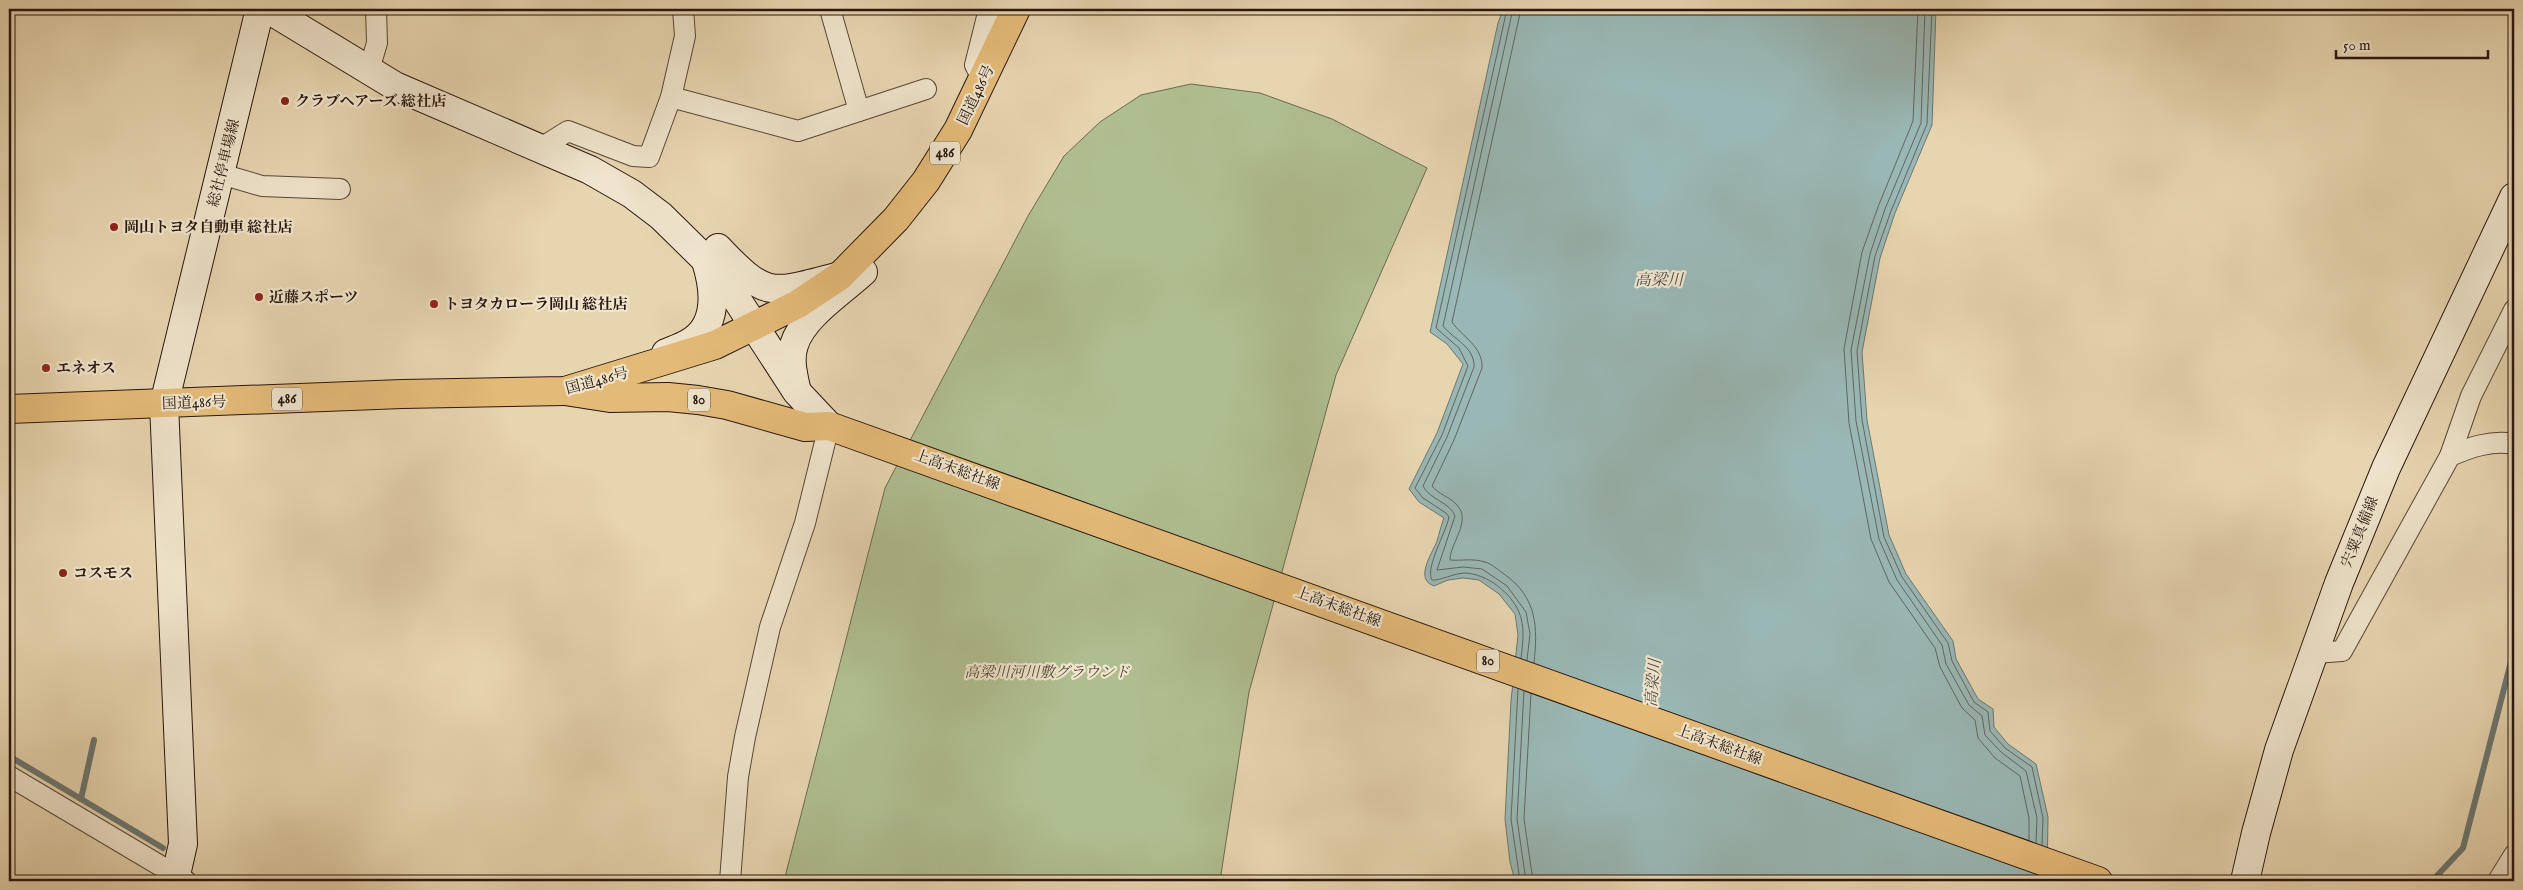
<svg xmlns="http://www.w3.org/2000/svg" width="2523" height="890" viewBox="0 0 2523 890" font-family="'IM FELL English','Noto Serif JP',serif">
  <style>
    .green { fill: #afbe90; stroke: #6c6a4f }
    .water { fill: #99b7b4; stroke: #6c7772 }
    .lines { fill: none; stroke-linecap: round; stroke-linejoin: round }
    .shore { stroke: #616661; stroke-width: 1 }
    .stream { stroke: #6c7772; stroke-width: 6 }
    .street-casing { stroke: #584636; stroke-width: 22 }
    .secondary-casing { stroke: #29160e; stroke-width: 30 }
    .primary-casing { stroke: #29160e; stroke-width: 30 }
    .highway-casing { stroke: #29160e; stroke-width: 30 }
    .street { stroke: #efe4cc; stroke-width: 20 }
    .secondary { stroke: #efe4cc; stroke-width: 28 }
    .primary { stroke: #e4ba78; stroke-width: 28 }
    .highway { stroke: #e4ba78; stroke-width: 28 }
    .poi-dot { fill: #8f2418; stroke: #efe4cc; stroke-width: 2 }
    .labels { text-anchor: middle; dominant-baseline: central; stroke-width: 4.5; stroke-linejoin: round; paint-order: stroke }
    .shield { fill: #efe4cc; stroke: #645447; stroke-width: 1 }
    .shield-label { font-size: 14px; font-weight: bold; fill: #29160e }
    .street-label { font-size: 15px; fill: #29160e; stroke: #efe4cc }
    .poi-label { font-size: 15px; font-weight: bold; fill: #29160e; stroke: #efe4cc; text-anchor: start }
    .park-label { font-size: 15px; font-style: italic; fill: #514835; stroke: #efe4cc }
    .water-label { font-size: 16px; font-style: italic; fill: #504e48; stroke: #efe4cc }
  </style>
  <rect width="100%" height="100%" fill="#e7d5b0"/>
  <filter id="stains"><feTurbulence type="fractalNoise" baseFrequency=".004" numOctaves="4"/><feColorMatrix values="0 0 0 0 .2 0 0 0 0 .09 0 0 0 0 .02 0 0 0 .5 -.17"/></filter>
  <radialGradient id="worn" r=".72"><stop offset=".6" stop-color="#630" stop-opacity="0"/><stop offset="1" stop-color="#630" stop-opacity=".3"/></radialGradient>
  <polygon class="green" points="1191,84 1260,93 1332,119 1427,168 1336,375 1249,692 1220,881 784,881 885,488 1028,216 1064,156 1100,122 1141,95"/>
  <path class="water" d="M1503 9H1936L1932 125 1895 213 1880 258 1862 352 1867 420 1889 535 1906 574 1953 641 1956 659 1978 699 1993 709 1994 727 2008 744 2036 764 2048 817 2047 881H1515L1510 862 1505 819 1511 701 1518 635 1515 614 1499 594 1479 580 1463 578 1448 580 1434 586C1414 579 1432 554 1437 541 1439 534 1441 526 1444 518L1419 502 1409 489 1437 433 1463 364 1447 344 1430 332 1498 23Z"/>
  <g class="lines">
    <g class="shore">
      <path d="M1507 9 1436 328 1459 348 1468 366 1442 435 1415 488 1423 498 1446 513 1449 517C1446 533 1425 567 1432 580 1439 581 1455 573 1465 573 1487 574 1510 592 1519 612 1525 626 1523 643 1521 658"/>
      <path d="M1513 9 1443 326C1453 339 1475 347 1474 367L1447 437 1423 486C1430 500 1450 502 1455 516L1437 570 1463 567 1482 569 1507 586 1526 612 1530 634 1527 660"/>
      <path d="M1521 9 1452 322C1462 337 1483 346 1482 368L1454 440 1432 486C1438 494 1450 497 1457 505 1472 521 1450 543 1450 560 1461 561 1473 558 1485 562 1492 564 1498 570 1504 574 1537 597 1538 627 1534 663"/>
      <polyline points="1918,9 1913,121 1878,207 1862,252 1844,349 1849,423 1871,539 1889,582 1935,648 1940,667 1962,708 1975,720 1978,738 1995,758 2020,776 2029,818 2029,840"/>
      <polyline points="1925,9 1921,123 1885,209 1870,254 1851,350 1856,421 1879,539 1897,580 1942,645 1946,664 1969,705 1982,716 1985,735 2001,752 2026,771 2037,818 2036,843"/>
      <polyline points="1932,9 1927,124 1891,211 1875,256 1857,351 1862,420 1884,537 1902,577 1948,643 1952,661 1974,702 1988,712 1990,731 2005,748 2032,767 2043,818 2042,845"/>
      <polyline points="1518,689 1511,819 1520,881"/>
      <polyline points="1524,691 1517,819 1526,881"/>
      <polyline points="1531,694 1524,819 1533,881"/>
    </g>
    <g class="stream">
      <polyline points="9,756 163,848"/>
      <polyline points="81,799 94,740"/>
      <polyline points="2432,881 2463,848 2514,650"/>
    </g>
    <defs>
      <g id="street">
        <polyline points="830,9 859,111"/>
        <polyline points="369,70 377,43 376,9"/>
        <polyline points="983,80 975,65 989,9"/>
        <polyline points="671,97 798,131 926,89"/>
        <polyline points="541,148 568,131 633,156 649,157 671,97 685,36 683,9"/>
        <polyline points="221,174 262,186 340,189"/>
        <polyline points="2450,456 2471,396 2514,310"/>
        <path d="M2315 653 2342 651 2450 456C2471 447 2491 440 2514 444"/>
        <polyline points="9,776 186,881"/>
        <polyline points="730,881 738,777 745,737 770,627 805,523 829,426"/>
        <polyline points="2498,881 2514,855"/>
      </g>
      <g id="secondary">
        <polyline points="268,9 395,86 590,170 632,194 661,216 721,275 797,392 829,426"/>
        <path d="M718 248C766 299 771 294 836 277"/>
        <path d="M666 353C673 350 680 348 687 344 719 328 715 290 706 261"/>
        <path d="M796 388C793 374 789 359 794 345 802 317 841 292 863 272"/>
        <polyline points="172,881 176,875 183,844 164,404 260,9"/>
        <polyline points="2245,881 2256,833 2279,750 2339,583 2386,468 2514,197"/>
      </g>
      <polyline id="primary" points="565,391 610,398 668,397 698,400 727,405 805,427 829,426 2098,881"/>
      <polyline id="highway" points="9,409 402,394 565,391 715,345 798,304 840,276 896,219 926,181 958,130 1016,9"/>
    </defs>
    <use href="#street" class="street-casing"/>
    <use href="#secondary" class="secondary-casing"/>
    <use href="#primary" class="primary-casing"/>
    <use href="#highway" class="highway-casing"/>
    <use href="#street" class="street"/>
    <use href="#secondary" class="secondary"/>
    <use href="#primary" class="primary"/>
    <use href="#highway" class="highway"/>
  </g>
  <g class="poi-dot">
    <circle cx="285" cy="101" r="5"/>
    <circle cx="114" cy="227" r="5"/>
    <circle cx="259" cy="297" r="5"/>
    <circle cx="434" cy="304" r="5"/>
    <circle cx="46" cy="368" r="5"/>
    <circle cx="63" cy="573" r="5"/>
  </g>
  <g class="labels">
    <g class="shield">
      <rect x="930" y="141.5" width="30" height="23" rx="4"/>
      <rect x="272" y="387.5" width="30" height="23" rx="4"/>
      <rect x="688" y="388.5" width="22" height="23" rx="4"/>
      <rect x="1477" y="649.5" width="22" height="23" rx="4"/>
    </g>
    <g class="shield-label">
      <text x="945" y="153">486</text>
      <text x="287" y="399">486</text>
      <text x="699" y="400">80</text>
      <text x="1488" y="661">80</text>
    </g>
    <g class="street-label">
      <text transform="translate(976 95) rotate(-64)">国道486号</text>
      <text transform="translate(224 163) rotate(-76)">総社停車場線</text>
      <text transform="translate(597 381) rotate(-15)">国道486号</text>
      <text transform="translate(194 403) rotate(-2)">国道486号</text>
      <text transform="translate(957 470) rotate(20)">上高末総社線</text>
      <text transform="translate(2360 532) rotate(-68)">宍粟真備線</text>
      <text transform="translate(1338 607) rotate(20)">上高末総社線</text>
      <text transform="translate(1719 745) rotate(20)">上高末総社線</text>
    </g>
    <g class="poi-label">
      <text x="295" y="101">クラブヘアーズ 総社店</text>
      <text x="124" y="227">岡山トヨタ自動車 総社店</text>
      <text x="269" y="297">近藤スポーツ</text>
      <text x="444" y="304">トヨタカローラ岡山 総社店</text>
      <text x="56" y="368">エネオス</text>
      <text x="73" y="573">コスモス</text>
    </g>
    <g class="park-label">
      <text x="1047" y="672">高梁川河川敷グラウンド</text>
    </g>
    <g class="water-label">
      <text x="1659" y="281">高梁川</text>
      <text transform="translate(1654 683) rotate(-85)">高梁川</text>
    </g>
  </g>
  <rect width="2523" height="890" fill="none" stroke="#e7d5b0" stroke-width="30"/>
  <rect x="10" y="10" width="2503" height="870" fill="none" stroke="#29160e" stroke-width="2.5"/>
  <rect x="15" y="15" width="2493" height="860" fill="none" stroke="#29160e"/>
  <path d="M2336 50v8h152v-8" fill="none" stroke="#29160e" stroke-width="2.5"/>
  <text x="2343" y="50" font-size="15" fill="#29160e" stroke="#efe4cc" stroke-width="4" paint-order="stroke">50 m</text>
  <rect width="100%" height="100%" filter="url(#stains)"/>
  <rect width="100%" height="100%" fill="url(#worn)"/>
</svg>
